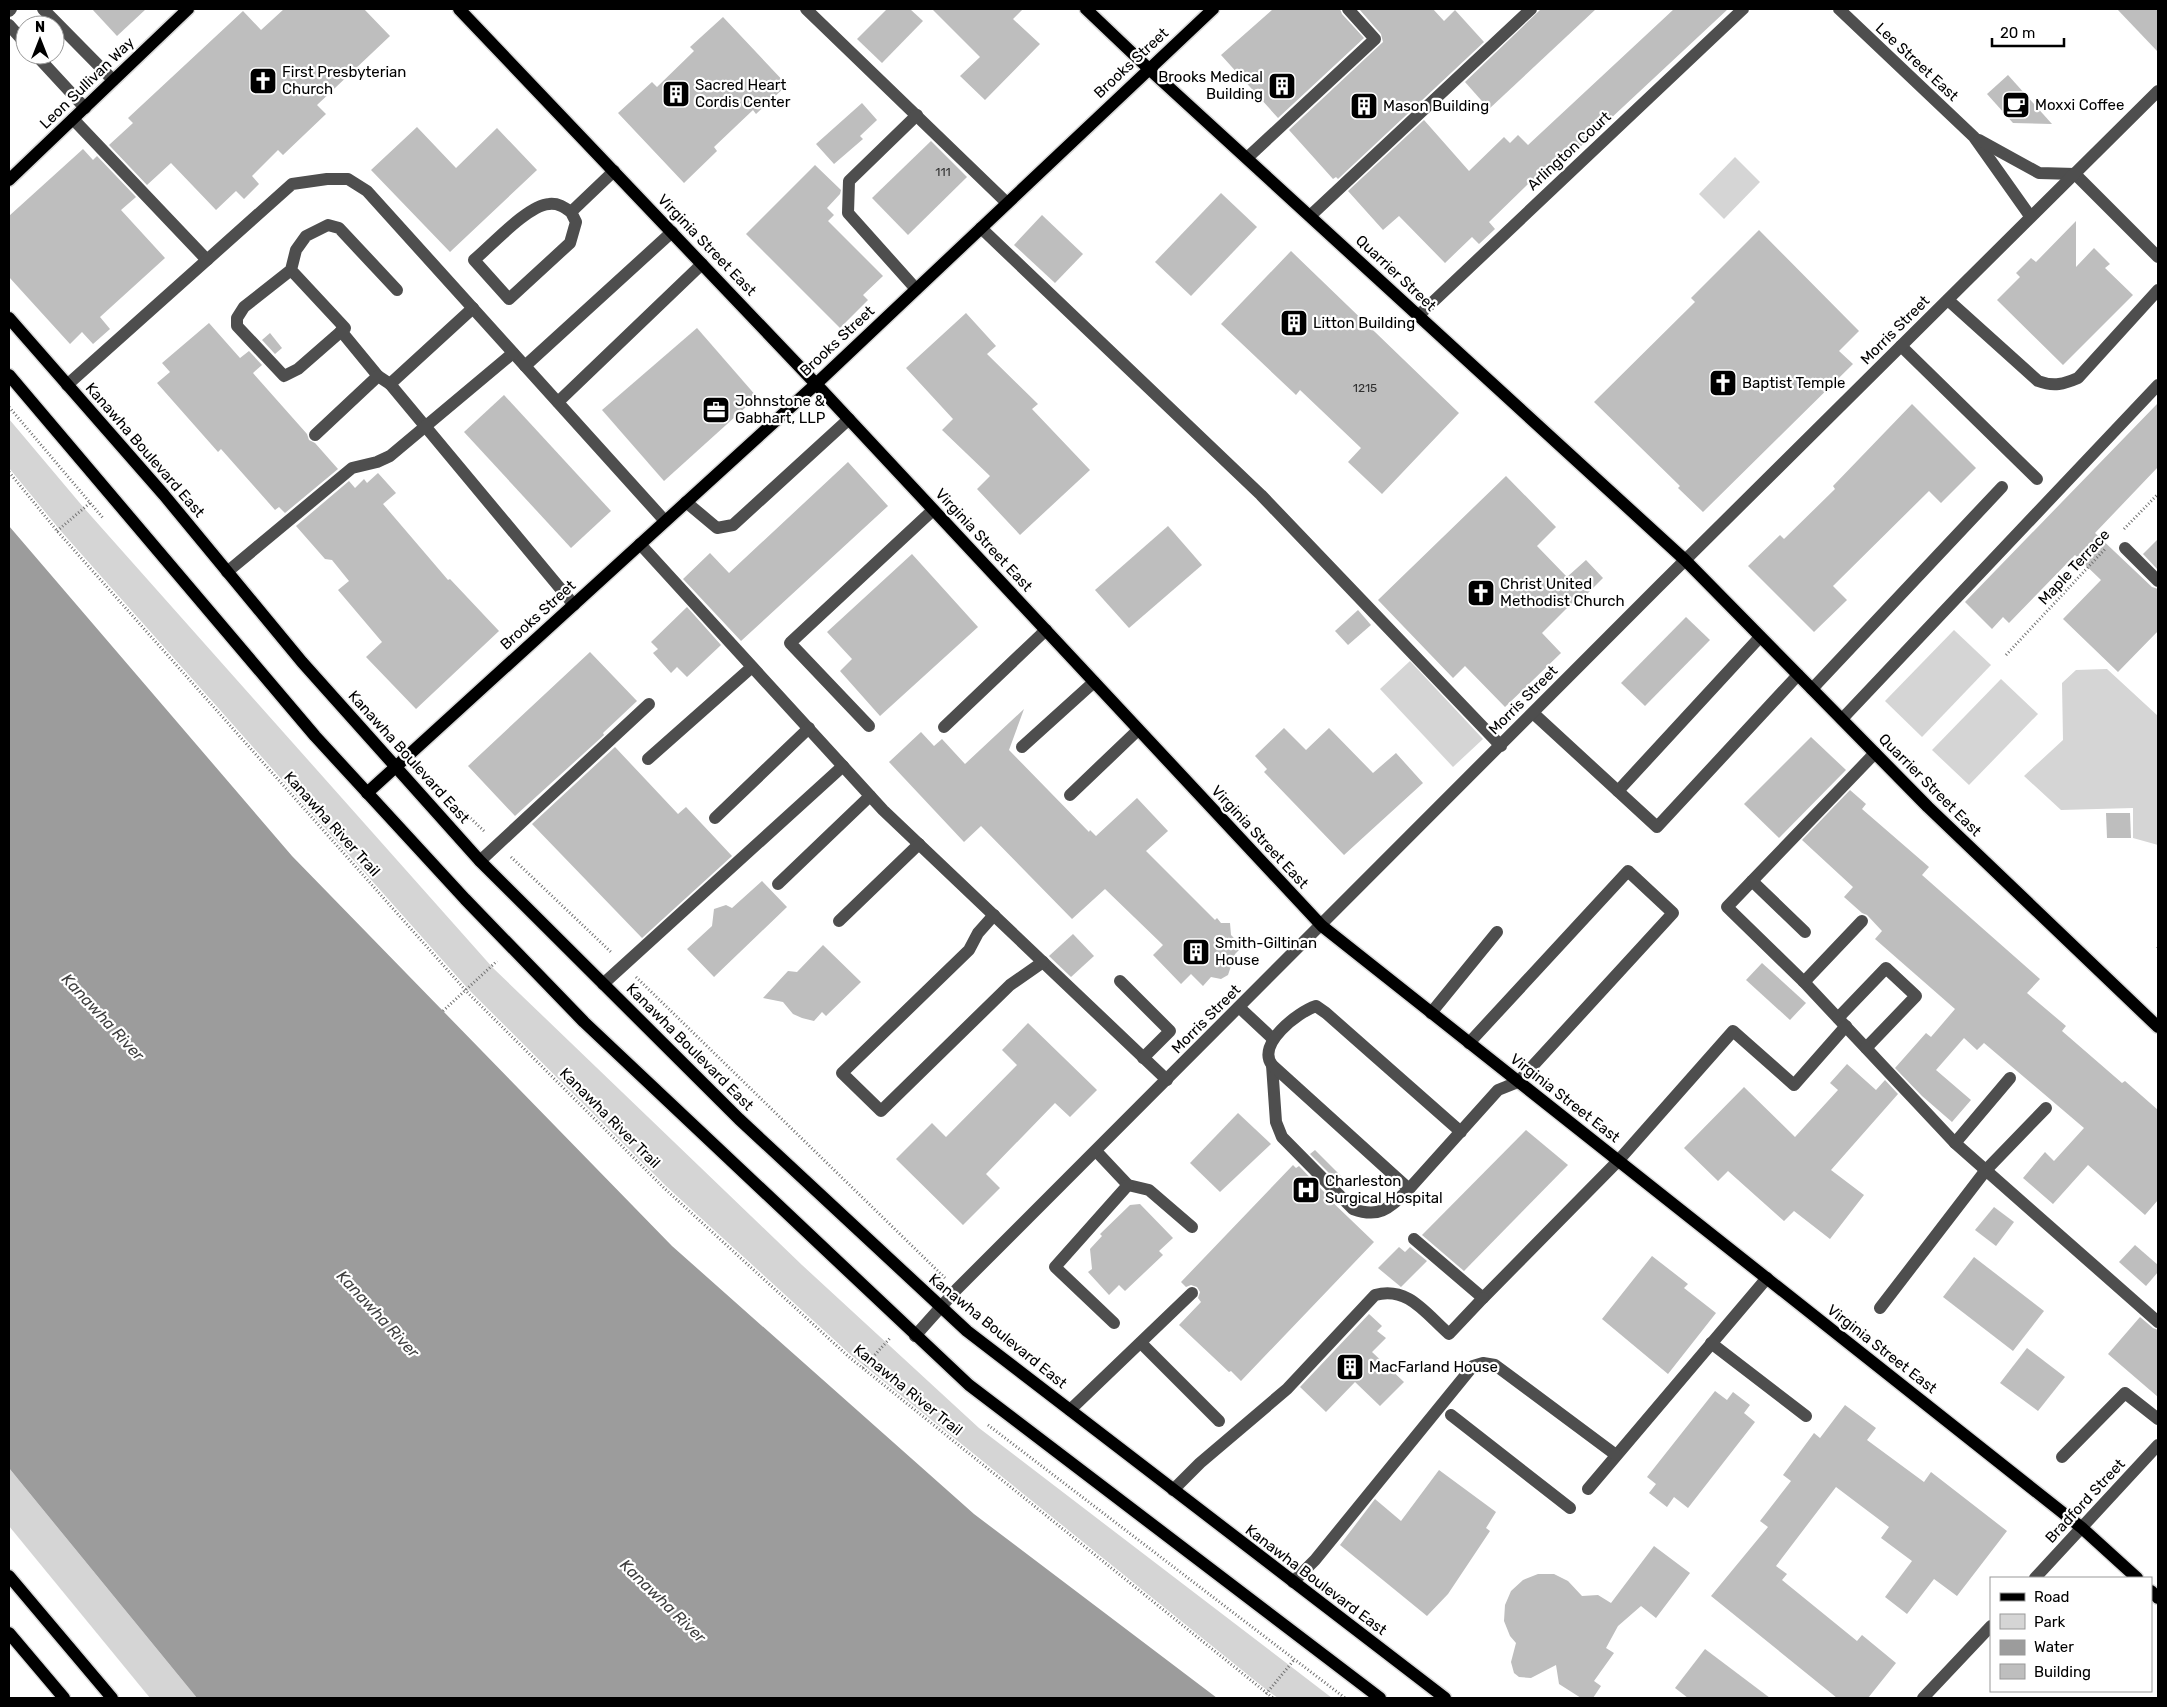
<svg xmlns="http://www.w3.org/2000/svg" width="2167" height="1707" viewBox="0 0 2167 1707" font-family="Rubik,sans-serif">
  <style>
    .green { fill: #d5d5d5 }
    .water { fill: #9c9c9c }
    .building { fill: #bebebe }
    .lines { fill: none; stroke-linecap: round; stroke-linejoin: round }
    .major-casing { stroke: #dbdbdb; stroke-width: 15 }
    .path { stroke: #707070; stroke-width: 3; stroke-dasharray: 1 2.5; stroke-linecap: butt }
    .minor { stroke: #4e4e4e; stroke-width: 12 }
    .major { stroke: #000; stroke-width: 12 }
    .labels { text-anchor: middle; dominant-baseline: central; stroke-width: 4.5; stroke-linejoin: round; paint-order: stroke }
    .number-label { font-size: 12px; fill: #303030 }
    .street-label { font-size: 15px; fill: #000; stroke: #fff }
    .poi-label { font-size: 15px; fill: #000; stroke: #fff; text-anchor: start }
    .water-label { font-size: 16px; font-style: italic; fill: #3d3d3d; stroke: #fff }
  </style>
  <rect width="100%" height="100%" fill="#fff"/>
  <g class="green">
    <polygon points="1735,157 1760,182 1724,219 1699,194"/>
    <polygon points="9,419 84,508 493,968 802,1265 979,1428 1332,1698 1278,1698 1268,1691 851,1355 666,1186 470,991 60,530 9,468"/>
    <polygon points="1954,630 1991,665 1922,737 1885,701"/>
    <polygon points="1410,661 1483,739 1453,767 1380,689"/>
    <polygon points="2107,669 2158,716 2158,845 2133,838 2133,808 2061,810 2024,776 2063,740 2062,683 2076,670"/>
    <polygon points="2001,679 2038,714 1969,785 1932,750"/>
    <polygon points="9,1468 197,1698 150,1698 9,1526"/>
  </g>
  <polygon class="water" points="9,526 292,856 672,1246 974,1514 1217,1698 197,1698 9,1468"/>
  <g class="building">
    <polygon points="92,9 146,9 117,36"/>
    <polygon points="284,9 364,9 390,36 317,105 326,114 283,155 278,150 252,176 259,184 244,199 236,191 216,210 171,163 147,185 109,145 133,123 128,118 243,11 261,30"/>
    <polygon points="887,9 910,9 923,21 882,63 857,39"/>
    <polygon points="932,9 1023,9 1013,19 1040,44 985,100 960,76 980,57"/>
    <polygon points="1273,9 1340,9 1342,14 1364,38 1278,118 1221,55"/>
    <polygon points="1359,9 1433,9 1444,21 1455,10 1484,42 1338,179 1336,177 1333,179 1289,130 1383,42 1381,34"/>
    <polygon points="1541,9 1596,9 1489,109 1465,82"/>
    <polygon points="1674,9 1728,9 1534,190 1528,184 1489,222 1495,229 1479,244 1472,237 1445,263 1399,216 1383,230 1348,191 1424,120 1469,171 1504,137 1510,143 1518,135 1528,145"/>
    <polygon points="2117,9 2158,9 2158,52"/>
    <polygon points="723,17 787,85 756,114 753,110 714,147 717,151 684,183 618,113 652,82 657,87 694,51 690,47"/>
    <polygon points="2008,75 2052,124 2013,123 1987,94"/>
    <polygon points="862,103 877,120 860,136 863,139 834,164 816,144"/>
    <polygon points="417,127 456,168 497,128 537,170 450,252 371,170"/>
    <polygon points="931,141 967,177 908,235 872,198"/>
    <polygon points="83,149 93,160 97,156 136,197 121,210 165,258 100,317 110,329 93,344 82,332 70,344 9,277 9,216"/>
    <polygon points="815,165 841,190 840,194 827,208 834,215 828,221 883,276 863,295 868,300 840,328 746,234"/>
    <polygon points="1221,193 1257,227 1191,296 1155,262"/>
    <polygon points="1042,215 1083,254 1055,283 1014,245"/>
    <polygon points="2076,221 2076,267 2094,248 2110,264 2105,268 2133,295 2063,365 1997,300 2020,277 2016,273 2031,258 2036,262"/>
    <polygon points="1759,230 1859,331 1839,351 1853,364 1703,512 1678,488 1680,486 1594,402 1695,302 1691,298"/>
    <polygon points="1291,251 1459,413 1382,494 1348,462 1361,448 1300,390 1296,395 1221,324"/>
    <polygon points="966,313 996,346 987,354 1038,404 1032,409 1090,470 1020,535 977,489 990,476 942,430 953,419 906,368"/>
    <polygon points="209,323 240,358 249,351 262,365 253,373 307,434 309,440 315,443 338,469 285,513 279,507 275,510 221,449 218,452 157,383 170,372 162,363"/>
    <polygon points="697,328 757,397 664,481 602,410"/>
    <polygon points="270,333 282,348 275,354 262,340"/>
    <polygon points="504,395 611,511 571,548 464,432"/>
    <polygon points="2158,403 2158,467 2095,533 2152,587 2158,589 2158,631 2118,672 2063,619 2101,580 2075,555 2009,623 2003,617 1992,629 1965,602"/>
    <polygon points="1912,404 1976,468 1941,503 1929,491 1833,586 1847,600 1814,632 1748,566 1780,535 1784,539 1835,489 1833,486"/>
    <polygon points="848,462 888,506 741,641 683,579 710,553 729,573"/>
    <polygon points="378,473 396,493 383,504 448,580 450,579 499,631 416,709 366,657 382,642 338,590 349,581 332,560 325,559 296,526 349,481 355,488 364,479 367,483"/>
    <polygon points="1506,476 1556,527 1537,546 1567,577 1586,560 1603,578 1585,596 1582,593 1542,633 1561,653 1505,707 1465,666 1453,678 1378,600"/>
    <polygon points="1168,526 1202,565 1129,628 1095,590"/>
    <polygon points="2158,539 2158,570 2143,554"/>
    <polygon points="912,554 978,627 880,716 840,671 852,659 827,632"/>
    <polygon points="687,607 721,645 687,677 677,667 671,673 653,653 658,649 651,642"/>
    <polygon points="1358,610 1371,625 1348,645 1335,631"/>
    <polygon points="1686,617 1710,640 1645,706 1621,683"/>
    <polygon points="590,652 637,701 603,733 604,735 515,816 468,766"/>
    <polygon points="1024,709 1009,750 1089,832 1090,830 1096,836 1137,798 1168,831 1146,851 1215,920 1217,918 1221,923 1230,923 1231,935 1234,938 1233,941 1240,949 1235,954 1228,975 1221,979 1211,977 1203,986 1191,974 1181,984 1153,955 1163,945 1105,889 1072,919 981,826 964,842 889,762 921,732 934,746 942,739 965,764"/>
    <polygon points="1284,728 1306,750 1329,728 1373,773 1396,753 1423,783 1344,855 1264,772 1267,769 1255,756"/>
    <polygon points="1811,737 1846,770 1779,838 1744,804"/>
    <polygon points="615,747 678,814 686,807 732,856 642,938 532,824"/>
    <polygon points="1850,790 1866,804 1862,809 1929,867 1922,875 2040,979 2027,993 2066,1026 2062,1031 2122,1083 2125,1081 2158,1110 2158,1200 2145,1215 2088,1165 2053,1204 2023,1178 2045,1152 2054,1161 2084,1128 1984,1043 1977,1050 1964,1038 1936,1070 1971,1100 1952,1122 1922,1096 1895,1068 1926,1033 1931,1037 1955,1009 1875,939 1882,931 1867,915 1862,913 1844,897 1853,887 1802,840"/>
    <polygon points="2106,813 2130,813 2131,838 2107,838"/>
    <polygon points="762,881 787,907 714,977 687,949 712,926 714,909 726,905 732,908"/>
    <polygon points="1073,934 1094,956 1071,977 1049,956"/>
    <polygon points="823,945 861,982 826,1016 822,1012 814,1021 802,1018 793,1014 783,1002 763,998 788,971 797,972"/>
    <polygon points="1762,963 1806,1003 1790,1020 1746,980"/>
    <polygon points="1028,1023 1097,1090 1070,1117 1055,1103 986,1174 1000,1188 963,1225 896,1159 932,1123 946,1137 1017,1065 1002,1050"/>
    <polygon points="1847,1064 1876,1090 1885,1080 1898,1094 1831,1170 1864,1195 1830,1239 1794,1211 1784,1221 1728,1171 1718,1181 1684,1148 1744,1087 1795,1137 1838,1090 1830,1083"/>
    <polygon points="1238,1113 1271,1144 1220,1192 1190,1163"/>
    <polygon points="1526,1130 1568,1165 1464,1271 1422,1235"/>
    <polygon points="1315,1150 1343,1178 1338,1182 1310,1154"/>
    <polygon points="1293,1165 1296,1168 1299,1166 1326,1194 1325,1195 1374,1242 1241,1381 1231,1371 1229,1372 1179,1325 1201,1302 1198,1298 1200,1292 1197,1287 1191,1285 1186,1287 1181,1282"/>
    <polygon points="1140,1204 1173,1238 1159,1251 1163,1255 1125,1291 1119,1285 1109,1295 1088,1272 1092,1269 1090,1249 1102,1236 1100,1234 1130,1205"/>
    <polygon points="1994,1207 2014,1222 1996,1246 1975,1230"/>
    <polygon points="2135,1245 2158,1265 2158,1272 2146,1286 2119,1262"/>
    <polygon points="1399,1247 1405,1252 1410,1247 1427,1261 1401,1287 1378,1268"/>
    <polygon points="1652,1256 1688,1284 1684,1288 1716,1313 1668,1374 1602,1319"/>
    <polygon points="1974,1257 2044,1311 2013,1351 1943,1297"/>
    <polygon points="1369,1314 1382,1326 1377,1331 1386,1338 1372,1352 1404,1382 1380,1406 1355,1382 1326,1412 1300,1387"/>
    <polygon points="2140,1317 2153,1328 2158,1330 2158,1397 2108,1354"/>
    <polygon points="2027,1348 2065,1377 2038,1411 2000,1383"/>
    <polygon points="1715,1391 1727,1400 1733,1392 1750,1405 1744,1413 1755,1422 1688,1508 1674,1497 1667,1507 1649,1493 1656,1484 1647,1477"/>
    <polygon points="1845,1405 1876,1428 1867,1440 1924,1482 1931,1472 2007,1531 1957,1596 1934,1579 1907,1614 1885,1597 1912,1561 1881,1538 1889,1527 1836,1487 1776,1566 1787,1574 1782,1580 1857,1641 1862,1635 1896,1663 1868,1698 1837,1698 1711,1596 1768,1527 1760,1521 1791,1481 1783,1475 1814,1433 1820,1438"/>
    <polygon points="1439,1470 1496,1512 1486,1528 1490,1531 1448,1594 1427,1616 1340,1545 1375,1499 1401,1521"/>
    <polygon points="1654,1546 1690,1573 1656,1618 1641,1606 1618,1626 1606,1648 1614,1653 1594,1681 1601,1686 1593,1698 1581,1698 1559,1684 1556,1665 1531,1678 1519,1677 1514,1673 1511,1662 1516,1643 1510,1636 1504,1621 1505,1605 1511,1591 1523,1580 1538,1574 1554,1574 1568,1581 1582,1596 1598,1595 1611,1603"/>
    <polygon points="1705,1649 1770,1698 1688,1698 1675,1688"/>
  </g>
  <g class="lines">
    <defs>
      <g id="major">
        <polyline points="459,9 816,384 1322,926 2082,1528 2137,1578"/>
        <polyline points="1086,9 1149,69 1685,560 1928,807 2158,1027"/>
        <polyline points="9,180 188,9"/>
        <polyline points="9,318 164,495 302,662 480,861 739,1119 967,1331 1445,1698"/>
        <polyline points="9,375 315,736 465,899 584,1022 969,1385 1380,1698"/>
        <polyline points="367,793 816,384 1213,9"/>
        <polyline points="9,1576 112,1698"/>
        <polyline points="2151,1591 2158,1598"/>
        <polyline points="9,1633 64,1698"/>
      </g>
    </defs>
    <use href="#major" class="major-casing"/>
    <g class="path">
      <polyline points="9,407 103,518"/>
      <polyline points="9,472 58,532 468,993 664,1188 849,1357 1273,1698"/>
      <polyline points="2124,529 2158,494"/>
      <polyline points="57,531 90,503"/>
      <polyline points="2006,655 2106,548"/>
      <polyline points="463,811 485,832"/>
      <polyline points="511,857 612,953"/>
      <polyline points="2158,947 2158,950"/>
      <polyline points="636,977 945,1278"/>
      <polyline points="443,1011 497,961"/>
      <polyline points="863,1368 891,1337"/>
      <polyline points="988,1425 1345,1698"/>
      <polyline points="1266,1694 1294,1660"/>
    </g>
    <g class="minor">
      <polyline points="43,9 113,80"/>
      <polyline points="806,9 1007,203"/>
      <polyline points="1839,9 1974,137 2030,216"/>
      <polyline points="9,11 11,9"/>
      <polyline points="9,25 25,43"/>
      <polyline points="36,55 85,108"/>
      <polyline points="73,119 207,260"/>
      <polyline points="1979,140 2039,173 2075,174 2158,257"/>
      <polyline points="1247,158 1375,39 1348,9"/>
      <path d="M571 212C564 207 558 203 549 204 528 205 491 246 474 260L509 299 570 243 576 222 571 212 614 171"/>
      <polyline points="1310,216 1531,9"/>
      <polyline points="981,228 1261,495 1501,746"/>
      <polyline points="291,270 345,328 298,369 284,376 237,326 237,318 244,307 291,270 296,250 306,236 328,225 339,228 397,290"/>
      <polyline points="916,289 848,213 849,181 917,115"/>
      <path d="M1948 300 2038 381C2054 387 2064 384 2078 378L2158 290"/>
      <polyline points="473,308 390,384 574,605"/>
      <polyline points="1418,316 1743,9"/>
      <polyline points="341,331 378,376"/>
      <polyline points="1901,346 2037,479"/>
      <polyline points="525,366 672,232"/>
      <polyline points="67,385 292,184 327,179 348,179 367,191 665,521"/>
      <polyline points="558,402 702,264"/>
      <polyline points="315,435 378,376 390,384"/>
      <polyline points="686,502 717,528 733,525 849,419"/>
      <polyline points="640,544 883,810 1167,1080"/>
      <polyline points="2125,548 2158,581"/>
      <polyline points="227,572 352,468 377,462 390,456 513,353"/>
      <polyline points="1812,689 2002,487"/>
      <polyline points="1533,713 1657,827 1798,675"/>
      <polyline points="1842,719 2158,385"/>
      <polyline points="869,726 790,643 933,510"/>
      <polyline points="944,727 1046,630"/>
      <polyline points="1022,747 1094,682"/>
      <polyline points="1875,753 1727,907 1804,982 1955,1143 2158,1322"/>
      <polyline points="648,759 752,667"/>
      <polyline points="1618,791 1760,637"/>
      <polyline points="1070,795 1138,730"/>
      <polyline points="715,818 809,728"/>
      <polyline points="480,861 649,704"/>
      <polyline points="1752,881 1805,932"/>
      <polyline points="778,884 870,796"/>
      <polyline points="994,915 978,933 969,950 842,1073 881,1111 1010,985 1043,962"/>
      <polyline points="839,921 919,844"/>
      <polyline points="1120,981 1170,1031 1143,1058"/>
      <polyline points="1804,982 1862,921"/>
      <polyline points="603,984 843,766"/>
      <polyline points="1240,1008 1273,1039"/>
      <polyline points="1431,1013 1497,932"/>
      <polyline points="1838,1018 1886,968 1916,996 1866,1048"/>
      <path d="M1272 1065 1276 1122 1282 1137 1353 1209C1381 1219 1390 1207 1409 1189"/>
      <path d="M1461 1132 1326 1013 1316 1006C1298 1012 1256 1044 1272 1065L1409 1189 1498 1090 1518 1082 1673 913 1628 871 1469 1043"/>
      <polyline points="1955,1143 2010,1078"/>
      <polyline points="1096,1151 1128,1185 1149,1190 1192,1227"/>
      <polyline points="1414,1239 1483,1298 1618,1161 1733,1031 1794,1085 1846,1026"/>
      <polyline points="1880,1308 1986,1170 2046,1108"/>
      <polyline points="1114,1323 1055,1267 1128,1185"/>
      <polyline points="915,1336 957,1289 1659,586 2158,91"/>
      <polyline points="1141,1343 1219,1421"/>
      <polyline points="1711,1343 1806,1416"/>
      <polyline points="1070,1410 1192,1293"/>
      <polyline points="1451,1415 1570,1508"/>
      <polyline points="2062,1457 2125,1393 2158,1419"/>
      <polyline points="1588,1489 1767,1278"/>
      <path d="M1173 1490 1200 1463 1287 1389 1375 1295C1408 1286 1425 1313 1449 1334L1483 1298"/>
      <polyline points="2035,1578 2158,1445"/>
      <polyline points="1293,1582 1315,1560 1473,1366 1483,1363 1495,1365 1616,1455"/>
      <polyline points="1923,1698 1991,1626"/>
    </g>
    <use href="#major" class="major"/>
  </g>
  <defs>
    <symbol id="church-square" viewBox="-11 -11 22 22"><rect x="-9" y="-9" width="18" height="18" rx="4" fill="#000" stroke="#fff"/><path d="M-1.2-6h2.4v3.5h3.3v2.4h-3.3V6h-2.4V-.1h-3.3v-2.4h3.3Z" fill="#fff"/></symbol>
    <symbol id="building-square" viewBox="-11 -11 22 22"><rect x="-9" y="-9" width="18" height="18" rx="4" fill="#000" stroke="#fff"/><path d="M-4-6H4V6H1V3H-1V6H-4ZM-2.5-4.3h1.7v1.8h-1.7ZM.8-4.3h1.7v1.8H.8ZM-2.5-1h1.7V.8h-1.7ZM.8-1h1.7V.8H.8Z" fill="#fff"/></symbol>
    <symbol id="cafe-square" viewBox="-11 -11 22 22"><rect x="-9" y="-9" width="18" height="18" rx="4" fill="#000" stroke="#fff"/><path d="M-5.5-4.5H6V0H3Q3 3.5 0 3.5H-2.5Q-5.5 3.5-5.5 0ZM3-3.2v2h1.7v-2ZM-6 4.5H4V6H-6Z" fill="#fff"/></symbol>
    <symbol id="office-square" viewBox="-11 -11 22 22"><rect x="-9" y="-9" width="18" height="18" rx="4" fill="#000" stroke="#fff"/><path d="M-6-3h4V-5.5h4V-3h4V5H-6ZM-1-4.5V-3h2v-1.5ZM-6 0V1H6V0Z" fill="#fff"/></symbol>
    <symbol id="hospital-square" viewBox="-11 -11 22 22"><rect x="-9" y="-9" width="18" height="18" rx="4" fill="#000" stroke="#fff"/><path d="M-5-5h3v3.5h4V-5h3V5h-3V1.5h-4V5h-3Z" fill="#fff"/></symbol>
  </defs>
  <g fill-rule="evenodd">
    <use href="#church-square" x="247" y="65" width="32" height="32"/>
    <use href="#building-square" x="1266" y="70" width="32" height="32"/>
    <use href="#building-square" x="660" y="78" width="32" height="32"/>
    <use href="#cafe-square" x="2000" y="89" width="32" height="32"/>
    <use href="#building-square" x="1348" y="90" width="32" height="32"/>
    <use href="#building-square" x="1278" y="307" width="32" height="32"/>
    <use href="#church-square" x="1707" y="367" width="32" height="32"/>
    <use href="#office-square" x="700" y="394" width="32" height="32"/>
    <use href="#church-square" x="1465" y="577" width="32" height="32"/>
    <use href="#building-square" x="1180" y="936" width="32" height="32"/>
    <use href="#hospital-square" x="1290" y="1174" width="32" height="32"/>
    <use href="#building-square" x="1334" y="1351" width="32" height="32"/>
  </g>
  <g class="labels">
    <g class="number-label">
      <text x="943" y="172">111</text>
      <text x="1365" y="388">1215</text>
    </g>
    <g class="street-label">
      <text transform="translate(1917 62) rotate(43)">Lee Street East</text>
      <text transform="translate(1131 63) rotate(-43)">Brooks Street</text>
      <text transform="translate(87 83) rotate(-44)">Leon Sullivan Way</text>
      <text transform="translate(1569 151) rotate(-43)">Arlington Court</text>
      <text transform="translate(707 245) rotate(46)">Virginia Street East</text>
      <text transform="translate(1396 273) rotate(43)">Quarrier Street</text>
      <text transform="translate(1895 330) rotate(-45)">Morris Street</text>
      <text transform="translate(837 341) rotate(-43)">Brooks Street</text>
      <text transform="translate(145 450) rotate(49)">Kanawha Boulevard East</text>
      <text transform="translate(984 540) rotate(47)">Virginia Street East</text>
      <text transform="translate(2074 567) rotate(-47)">Maple Terrace</text>
      <text transform="translate(538 615) rotate(-42)">Brooks Street</text>
      <text transform="translate(1523 700) rotate(-45)">Morris Street</text>
      <text transform="translate(409 757) rotate(48)">Kanawha Boulevard East</text>
      <text transform="translate(1930 785) rotate(45)">Quarrier Street East</text>
      <text transform="translate(332 824) rotate(48)">Kanawha River Trail</text>
      <text transform="translate(1260 837) rotate(47)">Virginia Street East</text>
      <text transform="translate(1206 1019) rotate(-45)">Morris Street</text>
      <text transform="translate(690 1047) rotate(45)">Kanawha Boulevard East</text>
      <text transform="translate(1565 1098) rotate(38)">Virginia Street East</text>
      <text transform="translate(610 1118) rotate(45)">Kanawha River Trail</text>
      <text transform="translate(998 1331) rotate(39)">Kanawha Boulevard East</text>
      <text transform="translate(1882 1349) rotate(38)">Virginia Street East</text>
      <text transform="translate(908 1390) rotate(39)">Kanawha River Trail</text>
      <text transform="translate(2085 1501) rotate(-47)">Bradford Street</text>
      <text transform="translate(1316 1580) rotate(37)">Kanawha Boulevard East</text>
    </g>
    <g class="poi-label">
      <text x="282" y="72">First Presbyterian<tspan x="282" dy="17">Church</tspan></text>
      <text x="1263" y="77" text-anchor="end">Brooks Medical<tspan x="1263" dy="17">Building</tspan></text>
      <text x="695" y="85">Sacred Heart<tspan x="695" dy="17">Cordis Center</tspan></text>
      <text x="2035" y="105">Moxxi Coffee</text>
      <text x="1383" y="106">Mason Building</text>
      <text x="1313" y="323">Litton Building</text>
      <text x="1742" y="383">Baptist Temple</text>
      <text x="735" y="401">Johnstone &amp;<tspan x="735" dy="17">Gabhart, LLP</tspan></text>
      <text x="1500" y="584">Christ United<tspan x="1500" dy="17">Methodist Church</tspan></text>
      <text x="1215" y="943">Smith-Giltinan<tspan x="1215" dy="17">House</tspan></text>
      <text x="1325" y="1181">Charleston<tspan x="1325" dy="17">Surgical Hospital</tspan></text>
      <text x="1369" y="1367">MacFarland House</text>
    </g>
    <g class="water-label">
      <text transform="translate(103 1017) rotate(47)">Kanawha River</text>
      <text transform="translate(378 1314) rotate(47)">Kanawha River</text>
      <text transform="translate(663 1601) rotate(44)">Kanawha River</text>
    </g>
  </g>
  <rect width="2167" height="1707" fill="none" stroke="#000000" stroke-width="20"/>
  <rect x="1990" y="1577" width="162" height="115" fill="#ffffff" stroke="#999999"/>
  <rect x="2000" y="1593" width="25" height="8" fill="#000000" stroke="#999999"/>
  <text x="2034" y="1602" font-size="15" fill="#000000">Road</text>
  <rect x="2000" y="1614" width="25" height="15" fill="#d5d5d5" stroke="#999999"/>
  <text x="2034" y="1627" font-size="15" fill="#000000">Park</text>
  <rect x="2000" y="1640" width="25" height="15" fill="#9c9c9c" stroke="#999999"/>
  <text x="2034" y="1652" font-size="15" fill="#000000">Water</text>
  <rect x="2000" y="1664" width="25" height="15" fill="#bebebe" stroke="#999999"/>
  <text x="2034" y="1677" font-size="15" fill="#000000">Building</text>
  <g transform="translate(40 40)"><circle r="24" fill="#ffffff" stroke="#999999"/>
  <path d="M0-4L9 19L0 12L-9 19Z" fill="#000000"/>
  <text y="-8" font-size="14" font-weight="bold" text-anchor="middle" fill="#000000">N</text>
  </g>
  <path d="M1992 38v8h72v-8" fill="none" stroke="#000000" stroke-width="2.5"/>
  <text x="2000" y="38" font-size="15" fill="#000000" stroke="#ffffff" stroke-width="4" paint-order="stroke">20 m</text>
</svg>
